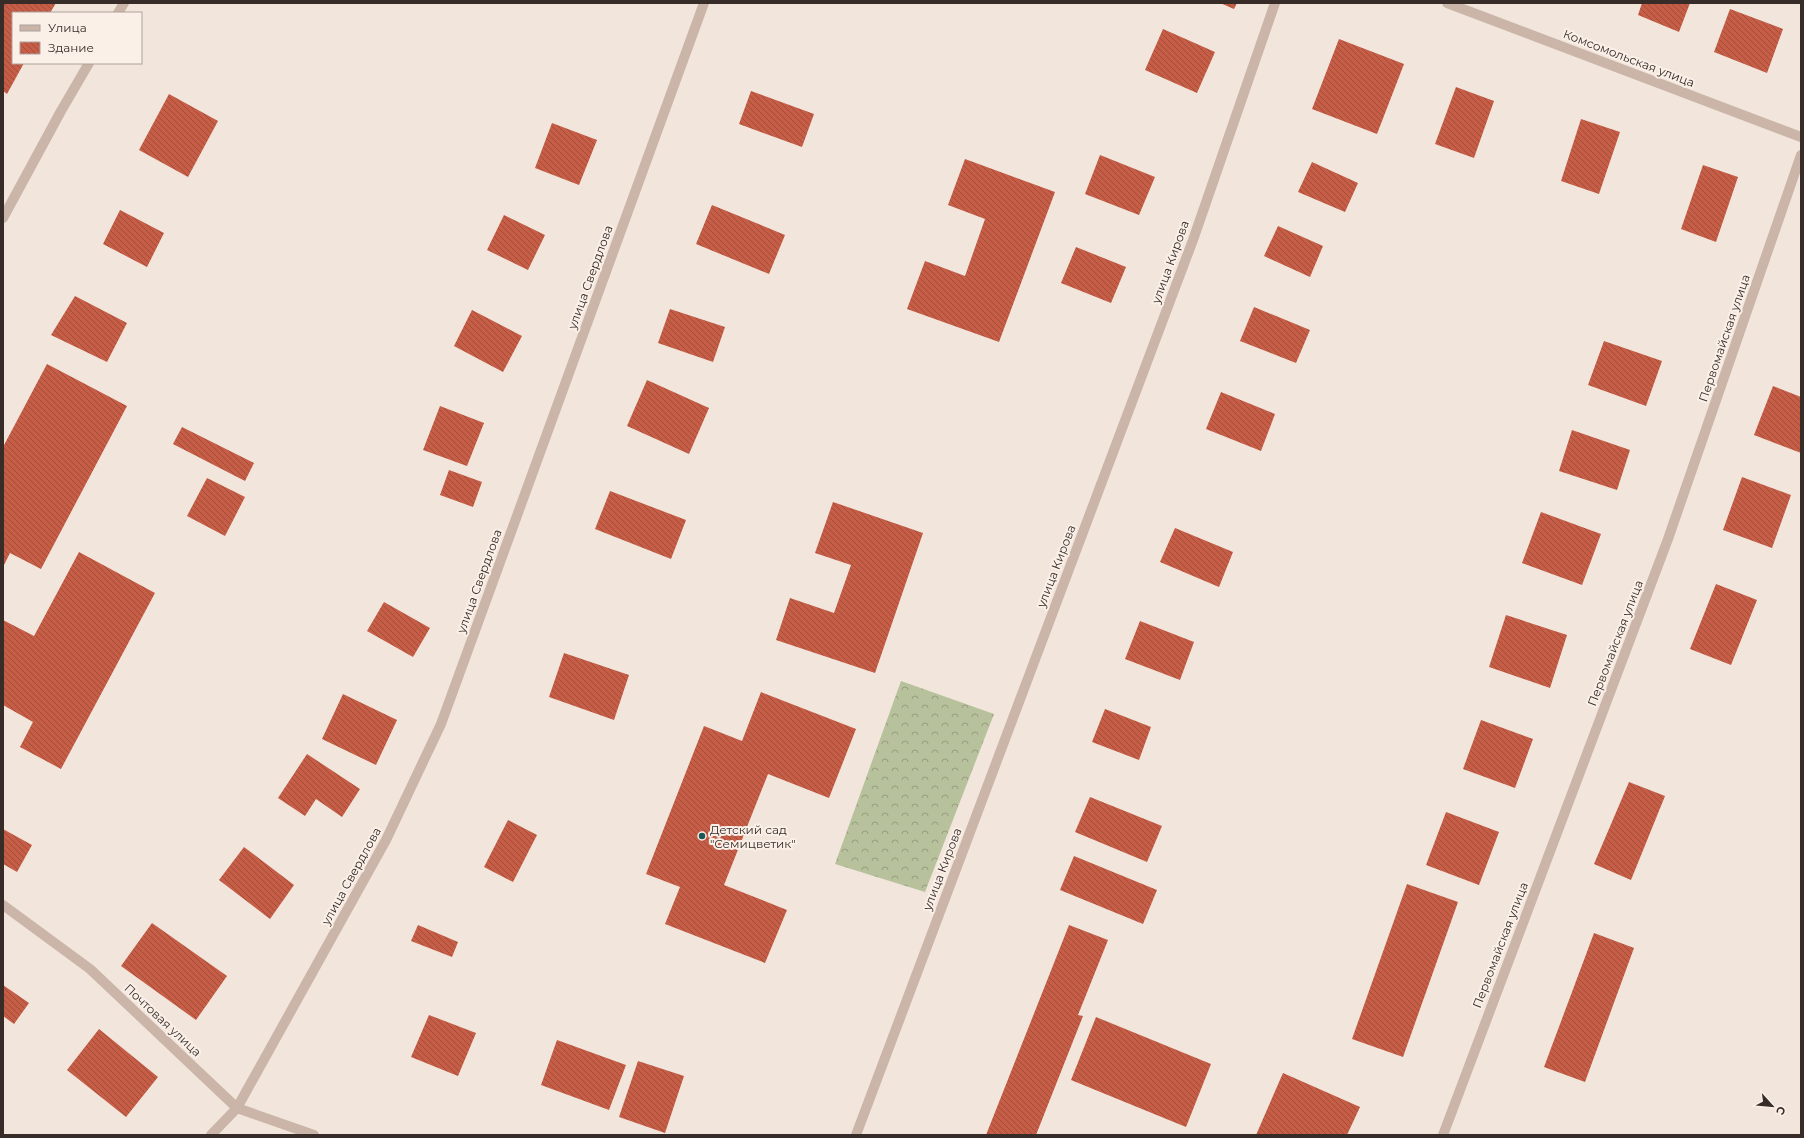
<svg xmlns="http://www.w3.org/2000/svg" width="1804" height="1138" viewBox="0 0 1804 1138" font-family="Montserrat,sans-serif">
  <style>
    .forest { fill: url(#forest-crowns) }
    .building { fill: url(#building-back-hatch) }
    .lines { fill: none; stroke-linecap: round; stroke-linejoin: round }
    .street { stroke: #cab5a8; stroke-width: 10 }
    .poi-dot { fill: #1d5858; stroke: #faf0e8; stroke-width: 1.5 }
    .labels { text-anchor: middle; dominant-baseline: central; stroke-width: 4; stroke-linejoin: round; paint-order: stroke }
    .street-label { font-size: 12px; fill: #372c28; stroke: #faf0e8 }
    .poi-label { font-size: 12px; fill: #372c28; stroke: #faf0e8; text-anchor: start }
  </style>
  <defs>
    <pattern id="forest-crowns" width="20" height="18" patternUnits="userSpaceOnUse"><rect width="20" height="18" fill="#b7c19c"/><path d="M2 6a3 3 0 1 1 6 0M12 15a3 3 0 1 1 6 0" fill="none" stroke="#969d7f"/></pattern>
    <pattern id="building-back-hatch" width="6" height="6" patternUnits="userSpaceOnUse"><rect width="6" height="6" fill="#c65d46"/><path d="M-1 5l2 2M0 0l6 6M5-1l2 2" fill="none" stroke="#a24d3a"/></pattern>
  </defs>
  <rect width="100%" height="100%" fill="#f2e6dc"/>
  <polygon class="forest" points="901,681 994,714 925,892 835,864"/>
  <g class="building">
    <polygon points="4,3 56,3 50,13 13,13 13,63 24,63 7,94 3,91"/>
    <polygon points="1220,3 1237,3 1234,9"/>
    <polygon points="1642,3 1690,3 1679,32 1638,15"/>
    <polygon points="1730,9 1783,29 1767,73 1714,52"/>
    <polygon points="1163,29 1215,52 1197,93 1145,70"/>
    <polygon points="1339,39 1404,64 1377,134 1312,109"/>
    <polygon points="1456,87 1494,101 1474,158 1435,144"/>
    <polygon points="751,91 814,114 802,147 739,124"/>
    <polygon points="169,94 218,121 188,177 139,150"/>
    <polygon points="1581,119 1620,132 1599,194 1561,181"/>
    <polygon points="552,123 597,140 579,185 535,168"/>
    <polygon points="1100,155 1155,177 1139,215 1085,194"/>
    <polygon points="965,159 1055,192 999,342 907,309 925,261 965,276 985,219 948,205"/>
    <polygon points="1312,162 1358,183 1345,212 1298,192"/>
    <polygon points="1703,165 1738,177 1716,242 1681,229"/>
    <polygon points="712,205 785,235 769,274 696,244"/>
    <polygon points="120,210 164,233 147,267 103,244"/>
    <polygon points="504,215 545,235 528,270 487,250"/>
    <polygon points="1278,226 1323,246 1310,277 1264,256"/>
    <polygon points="1076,247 1126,267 1111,303 1061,283"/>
    <polygon points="75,296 127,323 107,362 51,335"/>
    <polygon points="1254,307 1310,330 1296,363 1240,341"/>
    <polygon points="670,309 725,327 713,362 658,343"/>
    <polygon points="472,310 522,336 503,372 454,346"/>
    <polygon points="1604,341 1662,361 1646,406 1588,385"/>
    <polygon points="47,364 127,406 41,569 10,553 3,567 3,447"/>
    <polygon points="647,380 709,408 689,454 627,426"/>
    <polygon points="1773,386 1801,397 1801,453 1754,435"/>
    <polygon points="1221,392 1275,414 1261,451 1206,429"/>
    <polygon points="440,406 484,423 467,466 423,450"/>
    <polygon points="182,427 254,463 245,481 173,444"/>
    <polygon points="1572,430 1630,450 1617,490 1559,471"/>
    <polygon points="449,470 482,482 473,507 440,495"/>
    <polygon points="1742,477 1791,495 1772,548 1723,530"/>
    <polygon points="207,478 245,497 225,536 187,516"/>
    <polygon points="610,491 686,520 671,559 595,529"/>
    <polygon points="833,502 923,533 875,673 776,640 790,598 834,613 851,565 815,553"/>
    <polygon points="1541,512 1601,534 1582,585 1522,563"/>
    <polygon points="1175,528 1233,552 1219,587 1160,562"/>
    <polygon points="79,552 155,593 61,769 20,747 33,722 3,705 3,620 34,636"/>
    <polygon points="1716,584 1757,600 1731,665 1690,649"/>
    <polygon points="384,602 430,628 413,657 367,631"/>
    <polygon points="1506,615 1567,635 1550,688 1489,667"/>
    <polygon points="1140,621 1194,642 1180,680 1125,659"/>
    <polygon points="564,653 629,675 614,720 549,697"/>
    <polygon points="761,692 856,729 829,798 768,774 724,885 787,910 765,963 665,924 680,887 646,874 704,726 742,741"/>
    <polygon points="343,694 397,720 376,765 322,739"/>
    <polygon points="1105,709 1151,727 1139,760 1092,742"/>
    <polygon points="1481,720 1533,739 1515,788 1463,769"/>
    <polygon points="307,754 360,789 342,817 316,799 305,816 278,798"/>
    <polygon points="1629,782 1665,796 1631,880 1594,864"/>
    <polygon points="1090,797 1162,826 1147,862 1075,832"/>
    <polygon points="1446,812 1499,832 1479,885 1426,865"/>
    <polygon points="508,820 537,835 513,882 484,867"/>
    <polygon points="3,829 32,845 17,872 3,864"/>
    <polygon points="244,847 294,885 270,919 219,880"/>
    <polygon points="1074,856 1157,890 1143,924 1060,890"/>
    <polygon points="1407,884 1458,902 1403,1057 1352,1039"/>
    <polygon points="152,923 227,976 196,1020 121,966"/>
    <polygon points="418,925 458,942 452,957 411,941"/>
    <polygon points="1069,925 1108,940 1078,1015 1083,1016 1036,1135 986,1135"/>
    <polygon points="1594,933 1634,948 1585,1082 1544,1067"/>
    <polygon points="3,985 29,1003 14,1024 3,1016"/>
    <polygon points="429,1015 476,1033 458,1076 411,1057"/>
    <polygon points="1096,1017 1211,1064 1186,1127 1071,1080"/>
    <polygon points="99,1029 158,1077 126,1117 67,1070"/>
    <polygon points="557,1040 626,1065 609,1110 541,1085"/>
    <polygon points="638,1061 684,1076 665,1133 619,1117"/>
    <polygon points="1283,1073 1360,1107 1347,1135 1256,1135"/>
  </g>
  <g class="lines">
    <g class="street">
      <polyline points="1447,3 1801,137"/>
      <polyline points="118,13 124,3"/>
      <polyline points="3,218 61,111 89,63"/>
      <polyline points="3,905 90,969 237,1108 314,1135"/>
      <polyline points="211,1135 237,1108 386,840 441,724 704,3"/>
      <polyline points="856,1135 1193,240 1275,3"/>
      <polyline points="1443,1135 1668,539 1801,155"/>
    </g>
  </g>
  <circle class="poi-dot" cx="702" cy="836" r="4"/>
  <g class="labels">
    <g class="street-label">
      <text transform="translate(1629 58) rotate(21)">Комсомольская улица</text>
      <text transform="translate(1170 262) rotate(-70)">улица Кирова</text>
      <text transform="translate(590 277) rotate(-70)">улица Свердлова</text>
      <text transform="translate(1724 338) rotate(-71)">Первомайская улица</text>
      <text transform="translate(1056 566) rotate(-69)">улица Кирова</text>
      <text transform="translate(479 581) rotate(-70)">улица Свердлова</text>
      <text transform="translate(1615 643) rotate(-69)">Первомайская улица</text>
      <text transform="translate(942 869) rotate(-69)">улица Кирова</text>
      <text transform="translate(351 876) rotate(-61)">улица Свердлова</text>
      <text transform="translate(1500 945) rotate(-69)">Первомайская улица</text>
      <text transform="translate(163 1020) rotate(43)">Почтовая улица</text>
    </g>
    <g class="poi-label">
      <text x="710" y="829">Детский сад<tspan x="710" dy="14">"Семицветик"</tspan></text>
    </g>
  </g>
  <rect width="1804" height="1138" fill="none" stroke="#372c28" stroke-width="8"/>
  <rect x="12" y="12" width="130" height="52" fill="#faf0e8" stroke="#aca29b"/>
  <rect x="20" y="25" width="20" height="6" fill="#cab5a8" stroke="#aca29b"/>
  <text x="48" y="32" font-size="12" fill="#372c28">Улица</text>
  <rect x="20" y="42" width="20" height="12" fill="url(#building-back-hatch)" stroke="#aca29b"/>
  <text x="48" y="52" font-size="12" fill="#372c28">Здание</text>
  <g transform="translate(1772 1106) rotate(117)" stroke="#faf0e8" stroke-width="3" paint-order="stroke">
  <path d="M0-3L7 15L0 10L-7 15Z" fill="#372c28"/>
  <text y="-6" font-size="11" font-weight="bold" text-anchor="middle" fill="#372c28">С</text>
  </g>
</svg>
